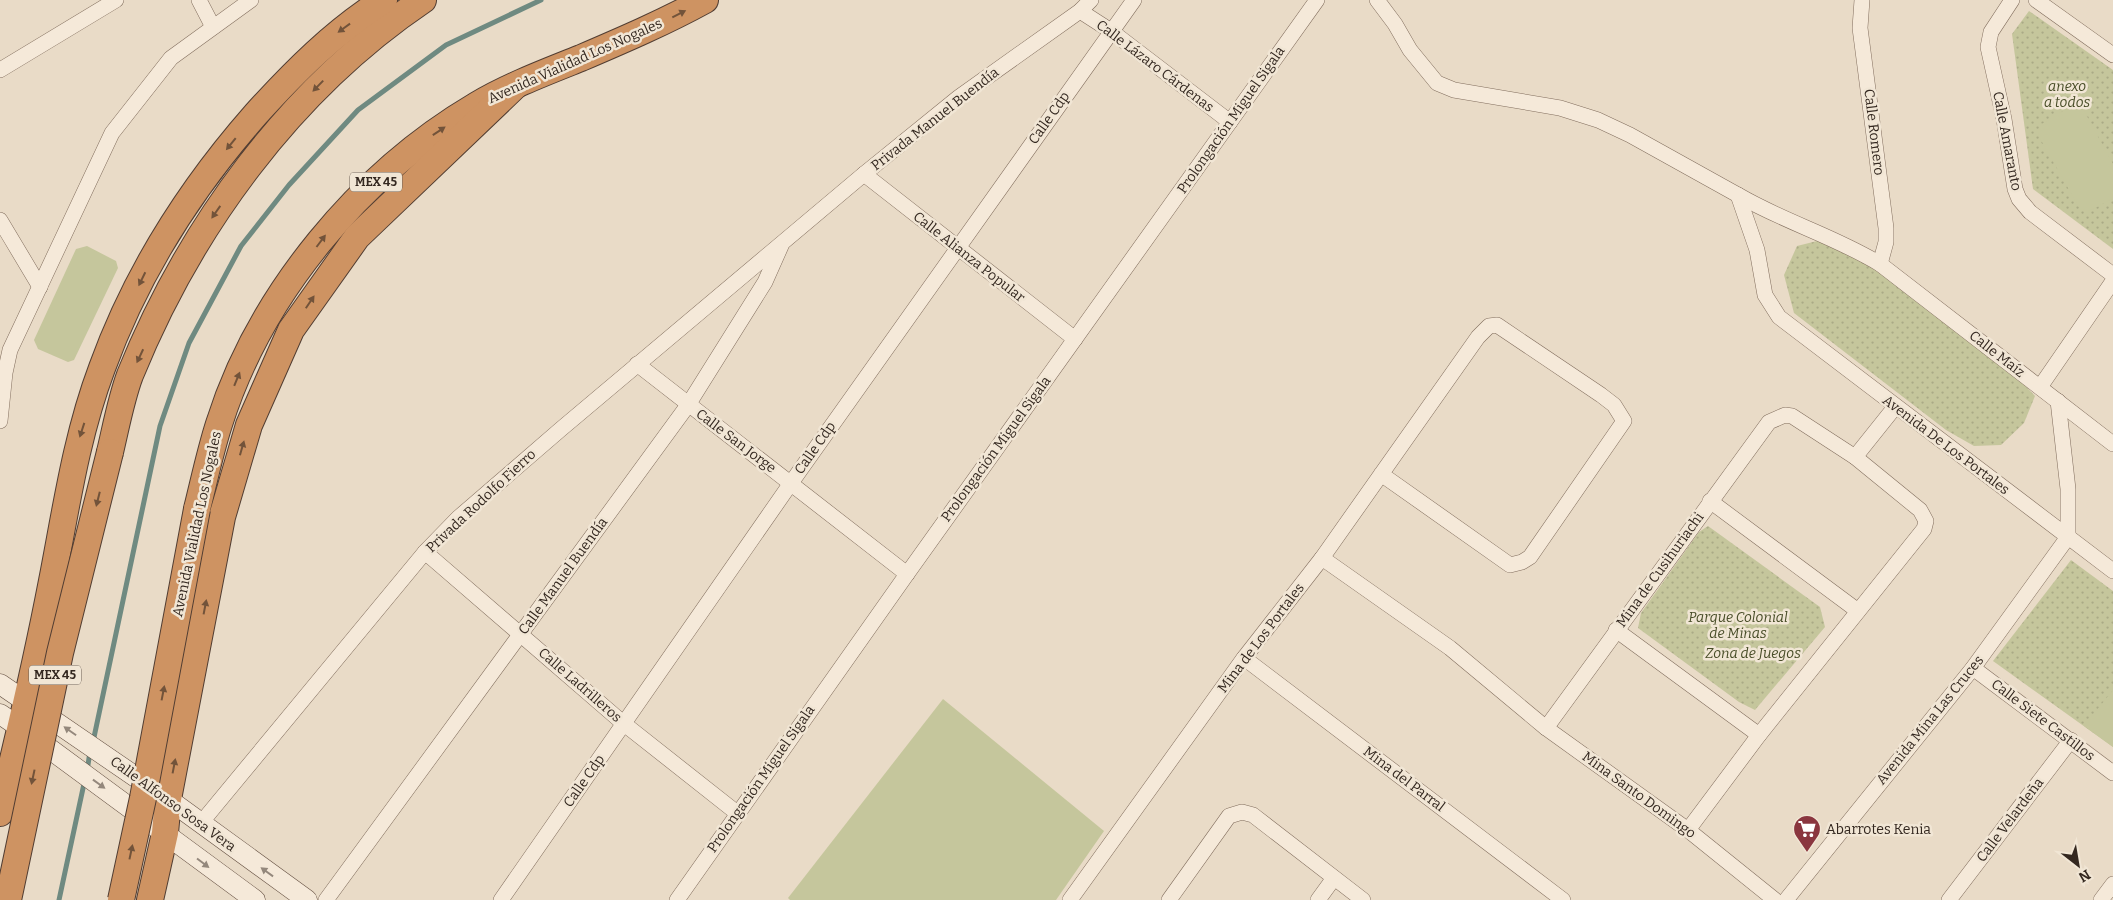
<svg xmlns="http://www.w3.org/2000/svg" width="2113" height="900" viewBox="0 0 2113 900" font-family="Bitter,serif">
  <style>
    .grass { fill: url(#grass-dots) }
    .garden { fill: #c5c69c }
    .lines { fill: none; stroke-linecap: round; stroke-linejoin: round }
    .stream { stroke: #6f8a81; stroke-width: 5 }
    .street-casing { stroke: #826e5e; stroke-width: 16 }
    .secondary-casing { stroke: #644f41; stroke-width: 21 }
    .highway-casing { stroke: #513d32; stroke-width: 28 }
    .street { stroke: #f5e9d9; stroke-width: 15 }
    .secondary { stroke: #f5e9d9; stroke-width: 20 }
    .highway { stroke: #ce9362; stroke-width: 26 }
    .highway-bridge-casing { stroke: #513d32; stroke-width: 28; stroke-linecap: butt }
    .highway-bridge { stroke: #ce9362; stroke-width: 26 }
    .oneway { fill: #72533a }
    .oneway2 { fill: #94887c }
    .labels { text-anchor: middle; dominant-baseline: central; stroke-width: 5; stroke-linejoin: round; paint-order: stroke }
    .shield { fill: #f1e6d5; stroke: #6d6156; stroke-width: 1 }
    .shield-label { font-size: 12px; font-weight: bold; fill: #342820 }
    .street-label { font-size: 14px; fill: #342820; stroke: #f1e6d5 }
    .park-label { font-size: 14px; font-style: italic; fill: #494e29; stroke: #f1e6d5 }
    .poi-label { font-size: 14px; fill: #342820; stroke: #f1e6d5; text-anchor: start }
  </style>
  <defs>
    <pattern id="grass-dots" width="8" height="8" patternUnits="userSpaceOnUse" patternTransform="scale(1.25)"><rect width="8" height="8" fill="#c5c69c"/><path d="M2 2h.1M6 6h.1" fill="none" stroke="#aaaa86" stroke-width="1.8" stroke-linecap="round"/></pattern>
  </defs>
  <rect width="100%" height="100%" fill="#e9dbc7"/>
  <g class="grass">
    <polygon points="2029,11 2113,70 2113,249 2033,189 2012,34"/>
    <polygon points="1821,240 1859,254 2016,376 2035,396 2024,423 2001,445 1974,446 1946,430 1794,313 1784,275 1797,246"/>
    <polygon points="1708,526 1820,607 1825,627 1755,710 1739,702 1638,628 1641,613 1699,532"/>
    <polygon points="2071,560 2113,591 2113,747 1993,661"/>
  </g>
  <g class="garden">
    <polygon points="2073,105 2083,109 2113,164 2113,198 2090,211 2080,209 2038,135 2040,125"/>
    <polygon points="87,246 116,261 118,268 74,360 68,362 38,349 34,340 76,249"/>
    <polygon points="2113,690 2113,747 2084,726"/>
    <polygon points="943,699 1104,831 1056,900 790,900 788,898"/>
  </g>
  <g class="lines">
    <g class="stream">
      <polyline points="93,742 160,426 189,343 241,246 289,185 358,110 446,45 541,0"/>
      <polyline points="87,771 90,752"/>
      <polyline points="59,900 85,779"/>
    </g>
    <defs>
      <g id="street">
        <polyline points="199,0 213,27"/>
        <polyline points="1377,0 1395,24 1410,50 1437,83 1454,90 1560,108 1598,120 1630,135 1738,195 1757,250 1765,295 1779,317 2113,571"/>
        <polyline points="1862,0 1860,28 1886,228 1886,242 1880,264"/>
        <polyline points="2012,0 1991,32 1988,47 2004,119 2015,189 2019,199 2030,212 2113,275"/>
        <polyline points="2036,0 2113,55"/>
        <polyline points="1080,11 1111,31 1230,122"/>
        <polyline points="0,70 116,0"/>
        <polyline points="864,174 1075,339"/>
        <path d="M1738 195C1784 222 1834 236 1880 264L2113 444"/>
        <polyline points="0,220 40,287"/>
        <polyline points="637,364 907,574"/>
        <polyline points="2040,387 2113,281"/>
        <polyline points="0,421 5,373 10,350 112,133 171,58 251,0"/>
        <polyline points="1855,457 1895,407"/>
        <polyline points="1710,501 1858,611"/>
        <polyline points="425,552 623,723 737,813"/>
        <polyline points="1322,558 1478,337 1489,326 1497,325 1601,395 1614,405 1624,421 1530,557 1522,562 1510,565 1381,474"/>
        <polyline points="1616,630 1759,735"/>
        <polyline points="1244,658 1563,900"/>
        <polyline points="1973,668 2113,773"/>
        <polyline points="1546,728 1769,422 1785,415 1792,416 1855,457 1920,510 1926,521 1924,529 1759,735 1688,830"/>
        <polyline points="201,823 425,552 458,518 561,429 864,174 959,97 1080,11 1091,0"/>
        <polyline points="326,900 688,405 765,282 781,246"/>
        <polyline points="501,900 791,483 1134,0"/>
        <polyline points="677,900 907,574 1317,0"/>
        <polyline points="1070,900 1244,658 1322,558 1450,648 1546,728 1688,830 1775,900"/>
        <polyline points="1169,900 1229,816 1242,812 1253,815 1363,900"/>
        <polyline points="1318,900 1334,878"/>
        <polyline points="1786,900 1973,668 2068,537 2068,489 2058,401"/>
        <polyline points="1949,900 2071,740"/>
        <polyline points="2101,900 2113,884"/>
      </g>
      <g id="secondary">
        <polyline points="0,684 168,799 307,900"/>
        <polyline points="0,714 31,735 255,900"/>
      </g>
      <g id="highway">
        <path d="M110 452C116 427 121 399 130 375 190 227 290 90 423 0"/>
        <path d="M197 509C204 481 210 452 219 424 260 294 360 174 477 105 509 86 546 72 581 58 623 40 665 22 705 0"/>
        <path d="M0 813C19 736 37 659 52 581 66 509 76 437 102 368 136 274 190 189 256 114 295 71 335 31 384 0"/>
        <polyline points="150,900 165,833 168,799 222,517 249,425 291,330 357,237 515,86"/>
      </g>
    </defs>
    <use href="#street" class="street-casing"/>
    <use href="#secondary" class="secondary-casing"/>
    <use href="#highway" class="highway-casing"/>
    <use href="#street" class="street"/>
    <use href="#secondary" class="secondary"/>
    <use href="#highway" class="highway"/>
    <defs>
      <g id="highway-bridge">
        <polyline points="8,900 60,653 110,452"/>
        <polyline points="121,900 143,798 197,509"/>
      </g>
    </defs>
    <use href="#highway-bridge" class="highway-bridge-casing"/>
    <use href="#highway-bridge" class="highway-bridge"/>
  </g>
  <defs><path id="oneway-solid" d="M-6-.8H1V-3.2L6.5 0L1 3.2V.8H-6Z" transform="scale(1.25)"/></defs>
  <g class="oneway">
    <use href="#oneway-solid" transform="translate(679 14) rotate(-27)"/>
    <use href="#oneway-solid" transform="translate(344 28) rotate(144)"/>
    <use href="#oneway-solid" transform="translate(318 86) rotate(134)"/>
    <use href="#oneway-solid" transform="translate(439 131) rotate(-34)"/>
    <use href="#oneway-solid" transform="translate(231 144) rotate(129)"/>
    <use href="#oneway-solid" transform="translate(216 212) rotate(125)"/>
    <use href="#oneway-solid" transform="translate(321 241) rotate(-53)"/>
    <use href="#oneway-solid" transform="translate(142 279) rotate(116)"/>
    <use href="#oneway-solid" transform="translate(310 302) rotate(-56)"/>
    <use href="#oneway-solid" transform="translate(140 356) rotate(115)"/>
    <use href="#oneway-solid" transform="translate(237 379) rotate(-68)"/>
    <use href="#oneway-solid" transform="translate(82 430) rotate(108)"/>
    <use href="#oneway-solid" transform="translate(242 448) rotate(-74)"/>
    <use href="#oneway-solid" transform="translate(98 499) rotate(104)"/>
    <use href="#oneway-solid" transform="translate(205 607) rotate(-79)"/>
    <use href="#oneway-solid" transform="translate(163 693) rotate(-79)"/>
    <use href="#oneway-solid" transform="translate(174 766) rotate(-79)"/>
    <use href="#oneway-solid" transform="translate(33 777) rotate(102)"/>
    <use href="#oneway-solid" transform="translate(131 852) rotate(-78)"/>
  </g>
  <g class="oneway2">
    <use href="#oneway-solid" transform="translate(70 731) rotate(-145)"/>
    <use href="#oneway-solid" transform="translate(99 784) rotate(36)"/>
    <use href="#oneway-solid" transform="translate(203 863) rotate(37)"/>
    <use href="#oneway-solid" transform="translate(267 872) rotate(-144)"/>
  </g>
  <defs>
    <symbol id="supermarket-pin" viewBox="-11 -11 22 30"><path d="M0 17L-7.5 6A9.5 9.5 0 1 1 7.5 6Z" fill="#8a363f" stroke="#f1e6d5"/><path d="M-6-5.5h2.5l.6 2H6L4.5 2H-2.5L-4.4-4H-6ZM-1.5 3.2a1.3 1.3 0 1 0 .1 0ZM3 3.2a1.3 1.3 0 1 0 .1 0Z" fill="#fff"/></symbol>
  </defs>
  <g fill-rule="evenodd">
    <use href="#supermarket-pin" x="1791" y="813" width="32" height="43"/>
  </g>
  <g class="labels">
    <g class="shield">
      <rect x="350" y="172.5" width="52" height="19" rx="4"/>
      <rect x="29" y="665.5" width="52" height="19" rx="4"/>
    </g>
    <g class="shield-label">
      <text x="376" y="182">MEX 45</text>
      <text x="55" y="675">MEX 45</text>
    </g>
    <g class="street-label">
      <text transform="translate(575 61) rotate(-24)">Avenida Vialidad Los Nogales</text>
      <text transform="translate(1155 66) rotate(37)">Calle Lázaro Cárdenas</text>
      <text transform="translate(1049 118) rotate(-55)">Calle Cdp</text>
      <text transform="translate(935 119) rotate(-38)">Privada Manuel Buendía</text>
      <text transform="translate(1231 120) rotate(-55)">Prolongación Miguel Sigala</text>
      <text transform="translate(1874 132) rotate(83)">Calle Romero</text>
      <text transform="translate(2007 141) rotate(79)">Calle Amaranto</text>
      <text transform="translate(969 257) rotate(38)">Calle Alianza Popular</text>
      <text transform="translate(1997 354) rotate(38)">Calle Maíz</text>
      <text transform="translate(736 441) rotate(37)">Calle San Jorge</text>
      <text transform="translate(1946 445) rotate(37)">Avenida De Los Portales</text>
      <text transform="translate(815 448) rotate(-55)">Calle Cdp</text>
      <text transform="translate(996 449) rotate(-54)">Prolongación Miguel Sigala</text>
      <text transform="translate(481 501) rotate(-43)">Privada Rodolfo Fierro</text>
      <text transform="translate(197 524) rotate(-78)">Avenida Vialidad Los Nogales</text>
      <text transform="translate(1660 570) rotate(-54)">Mina de Cusihuriachi</text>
      <text transform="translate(563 576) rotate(-54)">Calle Manuel Buendía</text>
      <text transform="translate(1261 638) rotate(-53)">Mina de Los Portales</text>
      <text transform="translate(580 685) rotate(41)">Calle Ladrilleros</text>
      <text transform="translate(1930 720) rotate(-51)">Avenida Mina Las Cruces</text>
      <text transform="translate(2043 720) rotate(37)">Calle Siete Castillos</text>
      <text transform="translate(761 779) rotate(-55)">Prolongación Miguel Sigala</text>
      <text transform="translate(1404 779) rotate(37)">Mina del Parral</text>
      <text transform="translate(584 781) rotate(-55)">Calle Cdp</text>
      <text transform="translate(1639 795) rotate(36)">Mina Santo Domingo</text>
      <text transform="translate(173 804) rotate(36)">Calle Alfonso Sosa Vera</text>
      <text transform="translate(2010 820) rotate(-53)">Calle Velardeña</text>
    </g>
    <g class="park-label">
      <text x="2067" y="86">anexo<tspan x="2067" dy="16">a todos</tspan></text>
      <text x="1738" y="617">Parque Colonial<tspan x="1738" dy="16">de Minas</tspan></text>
      <text x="1753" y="653">Zona de Juegos</text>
    </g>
    <g class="poi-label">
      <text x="1826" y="829">Abarrotes Kenia</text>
    </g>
  </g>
  <g transform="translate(2078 865) rotate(149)" stroke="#f1e6d5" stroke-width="4" paint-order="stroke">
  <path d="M0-4L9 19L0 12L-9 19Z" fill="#342820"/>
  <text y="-8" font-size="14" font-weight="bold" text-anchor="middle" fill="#342820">N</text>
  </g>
</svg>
